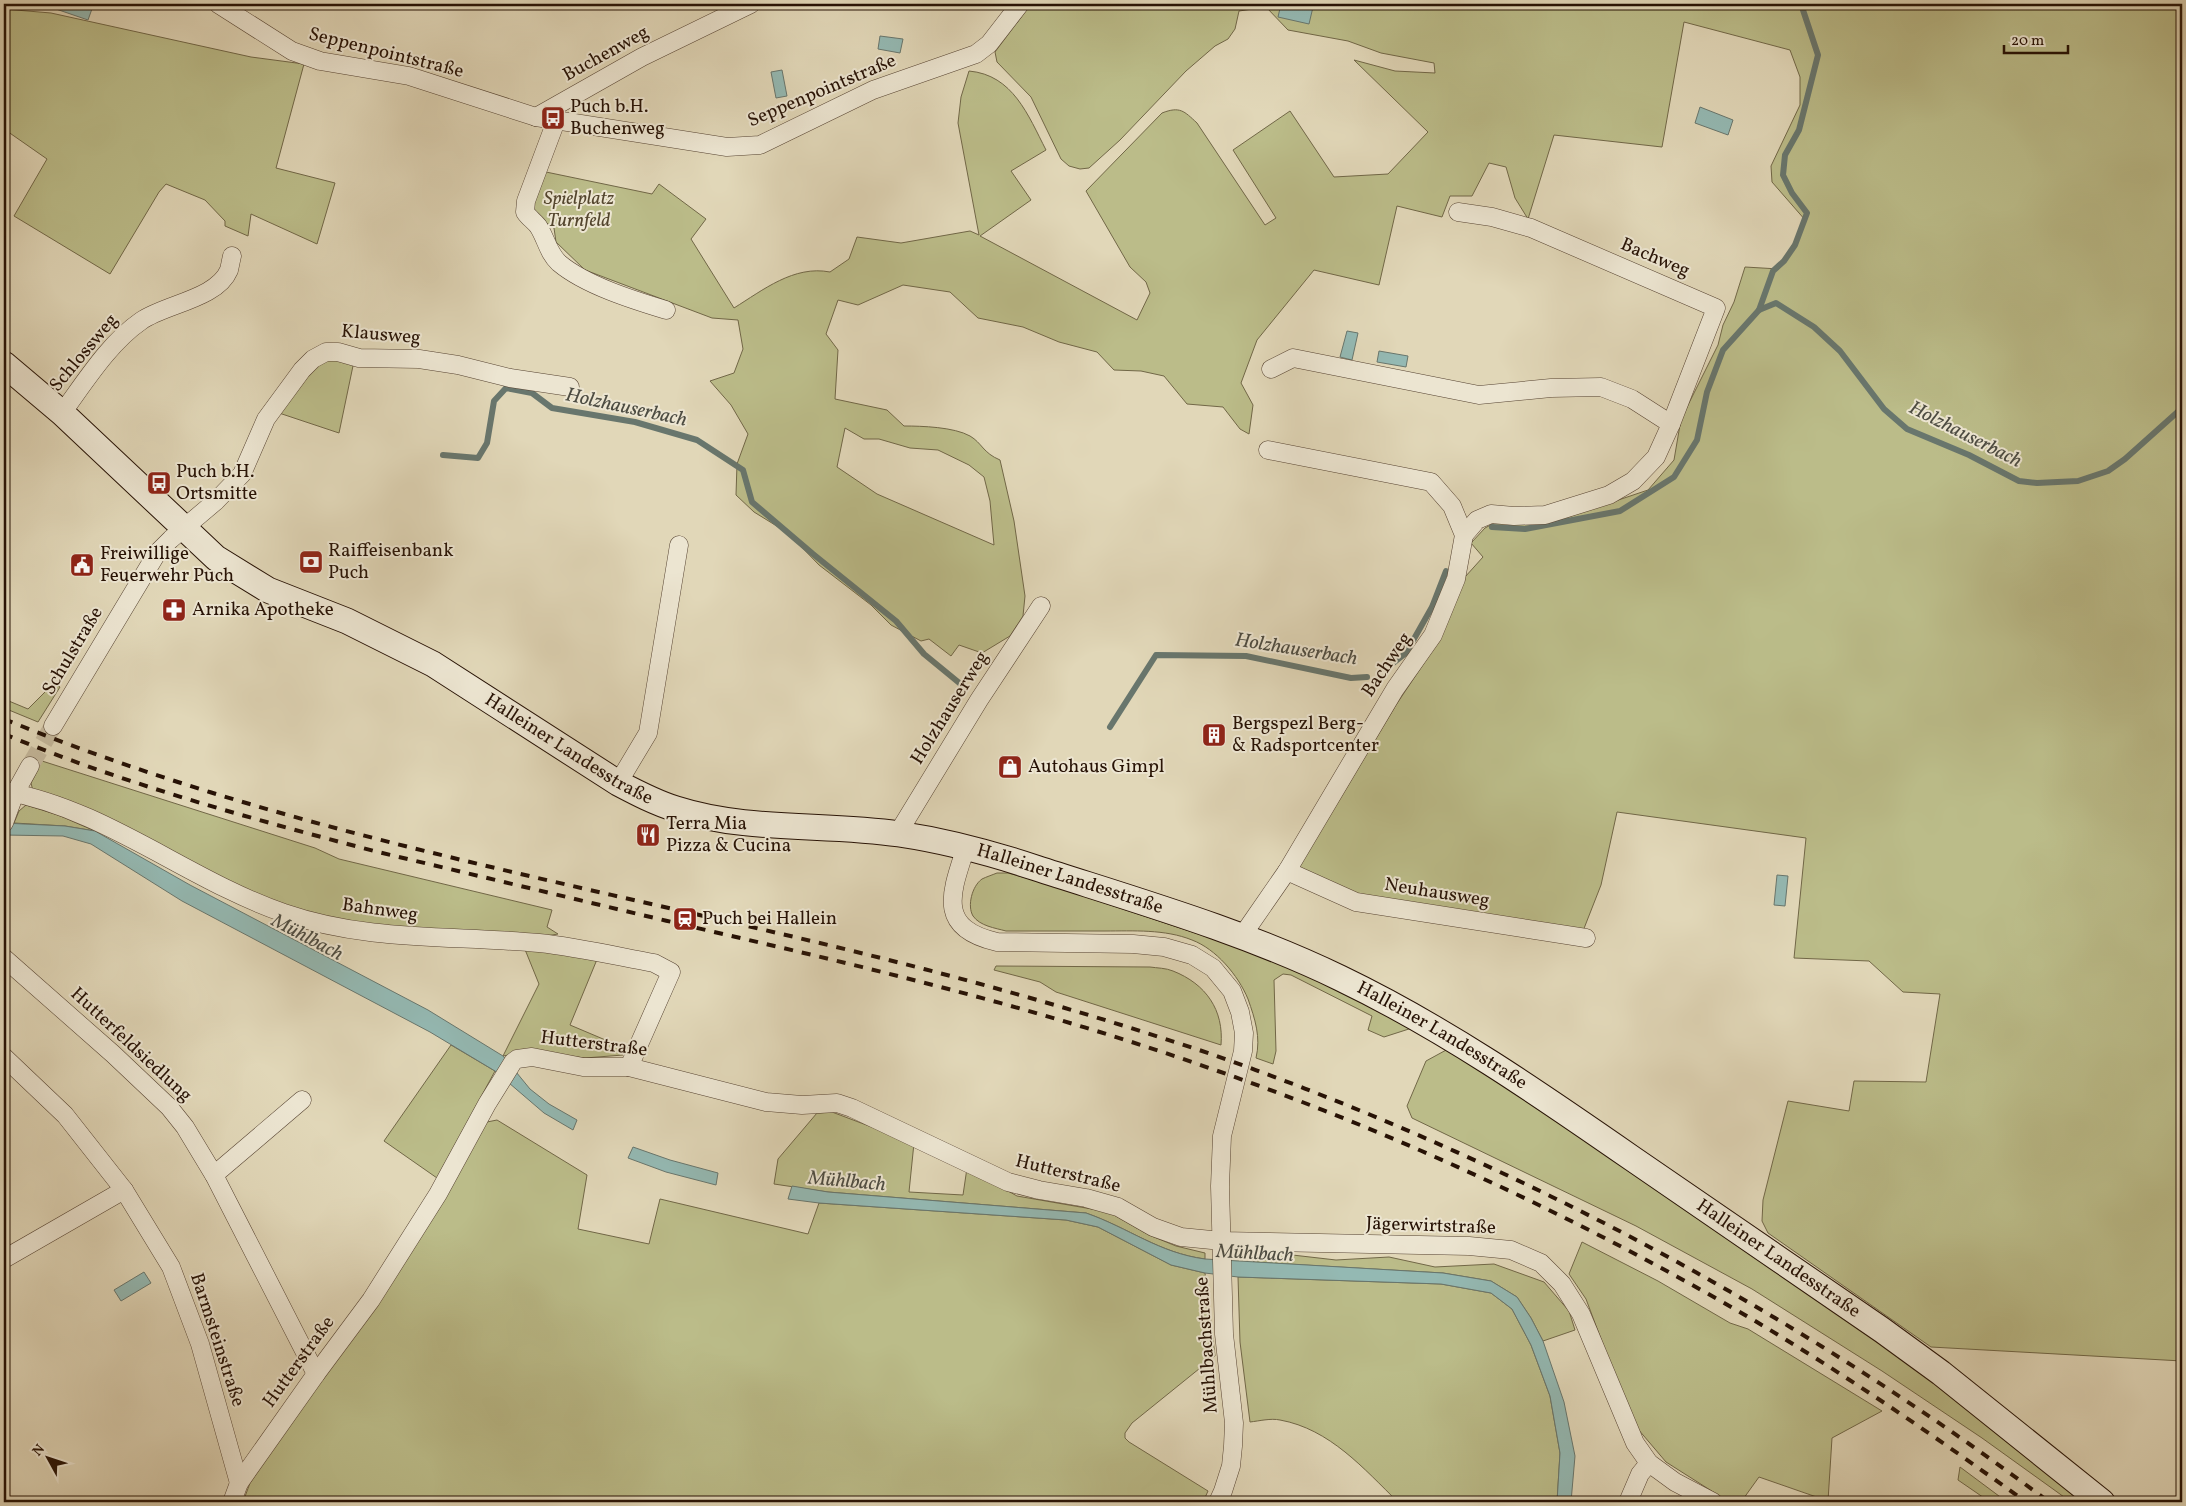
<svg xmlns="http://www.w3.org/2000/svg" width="2186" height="1506" viewBox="0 0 2186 1506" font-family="Vollkorn,serif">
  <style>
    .green { fill: #bbbc89; stroke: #716747; fill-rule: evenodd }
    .water { fill: #94b9b3; stroke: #68766d }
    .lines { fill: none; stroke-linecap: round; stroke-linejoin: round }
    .stream { stroke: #68766d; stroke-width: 6 }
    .minor-tunnel { stroke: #c5b99d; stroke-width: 18; stroke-dasharray: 18 9; stroke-linecap: butt }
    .minor-casing { stroke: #564332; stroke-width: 19 }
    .secondary-casing { stroke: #271205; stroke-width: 27 }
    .minor { stroke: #ece5d1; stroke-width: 18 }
    .secondary { stroke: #ece5d1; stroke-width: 25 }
    .rail { stroke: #271205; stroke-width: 4; stroke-dasharray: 9 9; stroke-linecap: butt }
    .labels { text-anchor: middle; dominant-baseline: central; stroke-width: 4; stroke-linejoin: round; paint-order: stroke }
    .street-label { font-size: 19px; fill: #271205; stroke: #ece5d1 }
    .poi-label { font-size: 19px; fill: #271205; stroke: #ece5d1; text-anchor: start }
    .park-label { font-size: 19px; font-style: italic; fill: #53452d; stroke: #ece5d1 }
    .water-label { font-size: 20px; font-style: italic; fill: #4d4c42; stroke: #ece5d1 }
  </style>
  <rect width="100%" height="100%" fill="#e1d7b8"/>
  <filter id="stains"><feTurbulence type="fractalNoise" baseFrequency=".004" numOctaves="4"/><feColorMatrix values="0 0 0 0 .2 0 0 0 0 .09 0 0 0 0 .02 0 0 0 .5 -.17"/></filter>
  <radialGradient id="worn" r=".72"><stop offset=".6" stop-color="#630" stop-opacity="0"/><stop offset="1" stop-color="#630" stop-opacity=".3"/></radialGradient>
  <g class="green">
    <path d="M1031 4H2182V1361L1931 1347 1768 1233 1762 1221 1763 1200 1788 1101 1849 1111 1854 1081 1926 1082 1940 994 1903 992 1869 961 1794 958 1806 838 1617 812 1601 885 1583 931 1359 898 1299 867 1396 705 1438 642 1465 577 1483 557 1471 543 1485 528 1498 521 1523 523 1565 518 1648 490 1674 460 1681 419 1718 345 1723 325 1734 302 1745 267 1779 269 1806 221 1772 182 1771 166 1800 105V77L1790 50 1684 22 1662 147 1554 135 1528 219 1515 198 1506 167 1489 163 1472 196H1450L1442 217 1397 206 1379 285 1314 270 1257 340 1241 383 1253 405 1249 434 1240 429 1223 407 1187 404 1164 376 1141 371 1114 370 1097 352 1059 342 1023 327 978 318 950 292 903 285 858 305 838 300 826 334 838 350 835 399 887 410 904 426C922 426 954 427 970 436 982 443 983 453 1000 460L1014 521 1025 596 1023 616 1010 636 982 653 959 645 951 656 929 639 921 641 891 625 871 605 819 565 788 533 754 512 736 495 737 464 748 434 731 405 710 381 734 373 743 349 738 320 712 318 585 270 556 242 554 228 535 215 532 206 546 172 652 194 659 184 706 219 691 239 734 308C763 290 794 265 830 272L849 259 857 237 901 243 970 231 979 235 958 123 961 97 969 71C1013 75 1028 115 1046 150L1011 171 1031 200 980 236 1137 320 1150 293 1146 282 1130 267 1086 191 1162 113C1180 106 1184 111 1197 123L1265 225 1276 218 1233 150 1290 111 1334 177 1388 174 1428 132 1354 60 1395 71 1435 73 1434 63 1381 53 1348 41 1288 30 1266 7 1239 11 1235 29 1228 39 1215 46 1186 71 1120 140 1089 168 1080 169 1069 166 1061 159 1031 97 997 62 995 52ZM845 428 864 439H879L910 448 938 450 969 465 984 477 990 501 994 545 877 494 837 467Z"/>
    <polygon points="4,9 51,13 251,57 304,64 276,168 335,183 317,244 251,214 248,236 225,226 225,221 205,200 166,184 159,192 110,274 14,216 47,159 4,129"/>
    <polygon points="326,357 354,361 339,433 276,412"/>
    <polygon points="54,683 60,687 38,722 4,708 4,699 28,709"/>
    <polygon points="42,761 315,848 339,859 552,910 547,927 558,934 534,938 429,935 287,910 33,791 31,783"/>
    <polygon points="26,805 58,815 95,831 65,826 14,823 19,811"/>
    <path d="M997 873H1008L1044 883 1271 958 1342 991 1412 1028 1384 1037 1368 1030 1372 1016 1291 975 1283 974 1274 980 1276 1051 1273 1064 1256 1058C1261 1037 1255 1019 1248 999 1238 975 1216 949 1192 940 1165 929 1133 931 1105 931 1072 931 1039 931 1006 931 995 928 980 926 973 916 967 906 972 886 982 879 986 877 992 875 997 873Z"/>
    <polygon points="524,947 598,957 570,1025 622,1047 623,1055 585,1058 530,1051 503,1056 539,984"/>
    <path d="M996 966 1150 967C1157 968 1166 968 1173 971 1206 984 1224 1010 1221 1045L1056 992 1040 982 994 970Z"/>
    <polygon points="451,1045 495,1071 437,1178 384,1141"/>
    <polygon points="1448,1049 1495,1078 1914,1365 2085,1502 2071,1502 1982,1438 1882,1371 1752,1289 1636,1226 1412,1118 1407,1106 1426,1061"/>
    <path d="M832 1112 914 1143 909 1192 963 1195 967 1168 1017 1196 1109 1212 1149 1235 1176 1246 1205 1253V1259C1159 1253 1129 1228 1086 1213L828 1192 774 1184 778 1159 817 1113Z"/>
    <polygon points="497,1120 587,1175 578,1229 649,1244 660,1199 808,1234 819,1203 1066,1220 1098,1227 1171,1265 1205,1273 1215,1356 1132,1423 1125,1433 1125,1438 1129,1442 1208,1491 1203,1502 243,1502 250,1483 478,1131 487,1122"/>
    <polygon points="1582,1242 1658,1281 1730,1323 1748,1329 1882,1411 1832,1438 1828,1501 1759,1477 1741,1502 1729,1502 1666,1462 1632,1422 1586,1299 1569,1274"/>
    <polygon points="1275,1253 1336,1260 1389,1257 1435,1267 1494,1264 1544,1282 1569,1311 1575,1330 1543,1341 1531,1318 1517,1297 1491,1281 1443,1273 1253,1262"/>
    <path d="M1238 1277 1441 1284 1491 1293 1512 1309 1531 1345 1550 1396 1560 1453 1557 1502H1398C1364 1469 1330 1429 1280 1420 1271 1418 1259 1421 1250 1422L1240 1342Z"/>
    <polygon points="1960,1467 2007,1502 1990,1502 1958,1480"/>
  </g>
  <g class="water">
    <polygon points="54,4 87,4 93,6 88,20 53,8"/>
    <polygon points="1281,4 1299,4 1313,7 1309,24 1278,17"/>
    <polygon points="880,36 903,39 900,53 878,49"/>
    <polygon points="782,70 787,96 776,98 771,72"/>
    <polygon points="1700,107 1733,120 1728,135 1695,123"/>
    <polygon points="1347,331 1358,333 1352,360 1340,357"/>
    <polygon points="1379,351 1408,356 1406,367 1377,362"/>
    <polygon points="4,823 65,826 95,831 190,885 428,1010 503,1056 530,1089 549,1104 577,1120 573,1130 544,1113 495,1071 430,1032 182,901 91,844 63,836 4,835"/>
    <polygon points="1777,875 1788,876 1785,906 1774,905"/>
    <polygon points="633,1147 670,1160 718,1173 716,1185 666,1172 628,1158"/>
    <path d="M792 1186 828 1192 1086 1213C1129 1228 1159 1253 1205 1259L1443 1273 1491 1281 1517 1297 1531 1318 1543 1341 1564 1402 1575 1456 1571 1502H1557L1560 1453 1550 1396 1531 1345 1512 1309 1491 1293 1441 1284 1238 1277 1205 1273 1171 1265 1098 1227 1066 1220 819 1203 788 1199Z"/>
    <polygon points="144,1272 151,1283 121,1301 114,1290"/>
  </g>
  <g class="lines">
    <g class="stream">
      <polyline points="1759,310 1776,303 1814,327 1840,351 1884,409 1907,429 1969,455 2019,481 2037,483 2078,481 2108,471 2125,459 2182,408"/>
      <polyline points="443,455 478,458 487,443 494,401 506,388 532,393 552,408 635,422 697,440 743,470 752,502 813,554 896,621 924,654 963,686"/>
      <polyline points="1492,527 1525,529 1620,511 1674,477 1697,440 1707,392 1723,350 1759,310 1773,271 1784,261 1795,245 1807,213 1792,193 1783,175 1785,155 1799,130 1818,55 1801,4"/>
      <polyline points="1392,664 1406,653 1432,607 1446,571"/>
      <polyline points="1110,727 1156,655 1246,656 1351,678 1367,677"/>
    </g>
    <polyline class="minor-tunnel" points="30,766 53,726"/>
    <defs>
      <g id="minor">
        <polyline points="218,4 292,51 320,61 409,76 536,117 727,147 760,145 873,90 976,54 989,44 1020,4"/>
        <polyline points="536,117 642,57 751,4"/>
        <path d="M556 121 526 201 525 212C528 217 534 221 538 226 546 238 548 253 559 263 585 285 633 300 666 310"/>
        <polyline points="1458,212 1492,217 1531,228 1716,308 1671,424"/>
        <polyline points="1271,369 1293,358 1479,395 1551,388 1601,387 1632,399 1671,424 1656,457 1633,481 1609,495 1545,515 1514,516 1491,514 1477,520 1464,535"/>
        <path d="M62 413C85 382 109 343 141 321 165 304 217 299 229 270 230 266 231 260 232 256"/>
        <polyline points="53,726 157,553 171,539 216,501 242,474 266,419 302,370 313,359 326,352 338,352 359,358 419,359 458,365 510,378 570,387"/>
        <polyline points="618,783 648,733 679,545"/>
        <path d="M4 791C106 809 188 880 284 913 368 942 452 935 539 943 577 947 616 956 654 963L671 972 629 1067"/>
        <polyline points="4,823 15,793 30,766"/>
        <polyline points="898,833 979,700 1041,606"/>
        <path d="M966 847C951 893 936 928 997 942L1133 944 1164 947 1192 955 1213 968 1232 991 1240 1012 1244 1033 1243 1051 1222 1136 1220 1186 1224 1334 1234 1423 1233 1446 1231 1466 1223 1491 1218 1502"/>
        <polyline points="1287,871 1356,902 1586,938"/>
        <polyline points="1242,936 1287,871 1395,689 1433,635 1456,579 1464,535 1452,506 1431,482 1268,450"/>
        <polyline points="4,958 113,1054 169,1107 185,1127 214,1175 316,1374"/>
        <polyline points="4,1057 65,1115 124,1190 171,1267 200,1344 239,1483"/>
        <polyline points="214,1175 302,1100"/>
        <polyline points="4,1259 124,1190"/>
        <polyline points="232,1502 239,1483 316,1374 371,1300 438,1194 487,1104 513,1062 517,1059 532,1057 583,1067 629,1067 766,1102 802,1105 837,1103 852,1108 1008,1182 1039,1190 1086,1198 1118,1207 1153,1227 1181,1237 1222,1241 1469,1246 1511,1250 1541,1263 1562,1284 1581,1314 1635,1443 1649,1463 1675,1482 1713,1502"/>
        <polyline points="1628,1502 1640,1474 1649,1463"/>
      </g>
      <g id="secondary">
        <path id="s1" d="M4 364 62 413 216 558 268 590 347 621 433 664 618 783C637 793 656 803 676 809 748 832 826 823 899 834 946 841 991 853 1036 868 1138 901 1243 931 1340 978 1444 1028 1538 1093 1633 1159 1716 1216 1799 1273 1882 1330L1941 1373 2102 1502"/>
      </g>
    </defs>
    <use href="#minor" class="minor-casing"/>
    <use href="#secondary" class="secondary-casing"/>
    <use href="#minor" class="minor"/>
    <use href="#secondary" class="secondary"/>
    <g class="rail">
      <path d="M4 719C299 840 616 889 924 969 1020 994 1116 1022 1211 1054 1511 1159 1795 1311 2049 1502"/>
      <path d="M4 734C124 784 252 819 378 852 488 878 599 905 710 931 879 970 1048 1011 1212 1069 1382 1128 1546 1203 1703 1291 1816 1354 1922 1427 2026 1502"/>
    </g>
  </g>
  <defs>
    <symbol id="bus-square" viewBox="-11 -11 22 22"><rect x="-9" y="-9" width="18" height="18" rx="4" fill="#8f2418" stroke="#ece5d1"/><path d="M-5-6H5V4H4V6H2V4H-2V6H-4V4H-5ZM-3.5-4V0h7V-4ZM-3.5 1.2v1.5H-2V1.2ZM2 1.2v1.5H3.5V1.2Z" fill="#fff"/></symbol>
    <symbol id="bank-square" viewBox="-11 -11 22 22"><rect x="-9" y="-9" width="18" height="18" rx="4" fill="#8f2418" stroke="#ece5d1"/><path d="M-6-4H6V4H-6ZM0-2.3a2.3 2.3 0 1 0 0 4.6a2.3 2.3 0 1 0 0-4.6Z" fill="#fff"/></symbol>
    <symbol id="civic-square" viewBox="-11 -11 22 22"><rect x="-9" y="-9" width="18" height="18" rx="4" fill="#8f2418" stroke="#ece5d1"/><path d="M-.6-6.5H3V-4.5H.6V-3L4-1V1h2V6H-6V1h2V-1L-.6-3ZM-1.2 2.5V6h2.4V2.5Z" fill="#fff"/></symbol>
    <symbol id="pharmacy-square" viewBox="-11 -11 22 22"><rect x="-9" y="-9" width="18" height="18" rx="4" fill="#8f2418" stroke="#ece5d1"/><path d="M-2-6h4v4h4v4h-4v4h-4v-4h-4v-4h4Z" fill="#fff"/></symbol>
    <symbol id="building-square" viewBox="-11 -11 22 22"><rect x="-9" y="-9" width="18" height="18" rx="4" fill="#8f2418" stroke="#ece5d1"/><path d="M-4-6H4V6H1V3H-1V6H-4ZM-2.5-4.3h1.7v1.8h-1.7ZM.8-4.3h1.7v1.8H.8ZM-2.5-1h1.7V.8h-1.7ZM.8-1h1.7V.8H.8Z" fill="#fff"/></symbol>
    <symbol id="shop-square" viewBox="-11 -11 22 22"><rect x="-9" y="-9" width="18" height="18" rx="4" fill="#8f2418" stroke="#ece5d1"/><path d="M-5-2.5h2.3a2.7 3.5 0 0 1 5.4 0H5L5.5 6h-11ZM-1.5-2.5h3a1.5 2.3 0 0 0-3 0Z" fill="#fff"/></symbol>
    <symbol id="restaurant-square" viewBox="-11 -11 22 22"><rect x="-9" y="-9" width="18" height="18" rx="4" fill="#8f2418" stroke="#ece5d1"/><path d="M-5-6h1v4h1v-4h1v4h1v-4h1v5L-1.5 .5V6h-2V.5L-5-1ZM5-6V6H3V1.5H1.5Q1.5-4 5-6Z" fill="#fff"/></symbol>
    <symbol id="station-square" viewBox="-11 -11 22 22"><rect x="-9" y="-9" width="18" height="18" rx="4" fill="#8f2418" stroke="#ece5d1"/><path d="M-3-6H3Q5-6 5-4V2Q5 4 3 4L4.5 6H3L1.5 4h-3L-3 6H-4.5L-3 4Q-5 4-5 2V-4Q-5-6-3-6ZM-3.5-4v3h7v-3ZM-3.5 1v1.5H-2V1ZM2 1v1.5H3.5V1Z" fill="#fff"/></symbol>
  </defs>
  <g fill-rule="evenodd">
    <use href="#bus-square" x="539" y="104" width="28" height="28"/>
    <use href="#bus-square" x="145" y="469" width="28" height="28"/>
    <use href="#bank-square" x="297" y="548" width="28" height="28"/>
    <use href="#civic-square" x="68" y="551" width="28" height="28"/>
    <use href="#pharmacy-square" x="160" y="596" width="28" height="28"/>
    <use href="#building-square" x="1200" y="721" width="28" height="28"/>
    <use href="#shop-square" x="996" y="753" width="28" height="28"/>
    <use href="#restaurant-square" x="634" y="821" width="28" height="28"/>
    <use href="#station-square" x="671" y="905" width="28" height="28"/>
  </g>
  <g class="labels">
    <g class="street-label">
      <text transform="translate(386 53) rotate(14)">Seppenpointstraße</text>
      <text transform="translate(606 54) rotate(-29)">Buchenweg</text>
      <text transform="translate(822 91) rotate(-23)">Seppenpointstraße</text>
      <text transform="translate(1655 258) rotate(23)">Bachweg</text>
      <text transform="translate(381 335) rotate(5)">Klausweg</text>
      <text transform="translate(84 353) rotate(-50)">Schlossweg</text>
      <text transform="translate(73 651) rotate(-59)">Schulstraße</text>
      <text transform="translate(1387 665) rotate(-56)">Bachweg</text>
      <text transform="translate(950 708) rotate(-58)">Holzhauserweg</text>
      <text stroke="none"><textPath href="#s1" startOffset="690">Halleiner Landesstraße</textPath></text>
      <text stroke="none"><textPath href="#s1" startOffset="1215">Halleiner Landesstraße</textPath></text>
      <text transform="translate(1437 893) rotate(9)">Neuhausweg</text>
      <text transform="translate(380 910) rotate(8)">Bahnweg</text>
      <text stroke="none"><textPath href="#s1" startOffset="1620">Halleiner Landesstraße</textPath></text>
      <text transform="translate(594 1044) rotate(7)">Hutterstraße</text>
      <text transform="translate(131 1045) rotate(43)">Hutterfeldsiedlung</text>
      <text transform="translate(1068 1174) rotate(14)">Hutterstraße</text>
      <text transform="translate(1431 1226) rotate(2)">Jägerwirtstraße</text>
      <text stroke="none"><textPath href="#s1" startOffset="2024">Halleiner Landesstraße</textPath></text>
      <text transform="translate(217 1340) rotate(72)">Barmsteinstraße</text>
      <text transform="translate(1207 1345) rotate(-94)">Mühlbachstraße</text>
      <text transform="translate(299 1362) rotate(-54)">Hutterstraße</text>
    </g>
    <g class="poi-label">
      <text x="570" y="107">Puch b.H.<tspan x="570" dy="22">Buchenweg</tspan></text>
      <text x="176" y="472">Puch b.H.<tspan x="176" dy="22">Ortsmitte</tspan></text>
      <text x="328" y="551">Raiffeisenbank<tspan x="328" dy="22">Puch</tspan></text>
      <text x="100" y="554">Freiwillige<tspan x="100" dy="22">Feuerwehr Puch</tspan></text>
      <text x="192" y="610">Arnika Apotheke</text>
      <text x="1232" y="724">Bergspezl Berg-<tspan x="1232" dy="22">&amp; Radsportcenter</tspan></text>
      <text x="1028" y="767">Autohaus Gimpl</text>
      <text x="666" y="824">Terra Mia<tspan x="666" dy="22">Pizza &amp; Cucina</tspan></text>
      <text x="702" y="919">Puch bei Hallein</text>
    </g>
    <g class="park-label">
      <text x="579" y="199">Spielplatz<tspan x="579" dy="22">Turnfeld</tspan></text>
    </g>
    <g class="water-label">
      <text transform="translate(626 408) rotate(12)">Holzhauserbach</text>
      <text transform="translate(1965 435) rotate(27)">Holzhauserbach</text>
      <text transform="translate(1296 650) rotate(9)">Holzhauserbach</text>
      <text transform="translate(307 938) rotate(28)">Mühlbach</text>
      <text transform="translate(847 1182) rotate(5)">Mühlbach</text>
      <text transform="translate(1255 1254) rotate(3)">Mühlbach</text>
    </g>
  </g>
  <rect width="2186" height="1506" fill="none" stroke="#e1d7b8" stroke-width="20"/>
  <rect x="5" y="5" width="2176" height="1496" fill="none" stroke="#271205" stroke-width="2.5"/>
  <rect x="10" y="10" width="2166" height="1486" fill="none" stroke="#271205"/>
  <g transform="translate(48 1458) rotate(310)" stroke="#ece5d1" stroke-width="4" paint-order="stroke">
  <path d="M0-4L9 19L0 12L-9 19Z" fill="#271205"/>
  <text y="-8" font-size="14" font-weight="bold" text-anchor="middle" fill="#271205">N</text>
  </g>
  <path d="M2004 45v8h64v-8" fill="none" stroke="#271205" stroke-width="2.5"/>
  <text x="2011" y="45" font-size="15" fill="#271205" stroke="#ece5d1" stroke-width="4" paint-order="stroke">20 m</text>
  <rect width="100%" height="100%" filter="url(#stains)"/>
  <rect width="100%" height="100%" fill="url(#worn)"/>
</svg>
